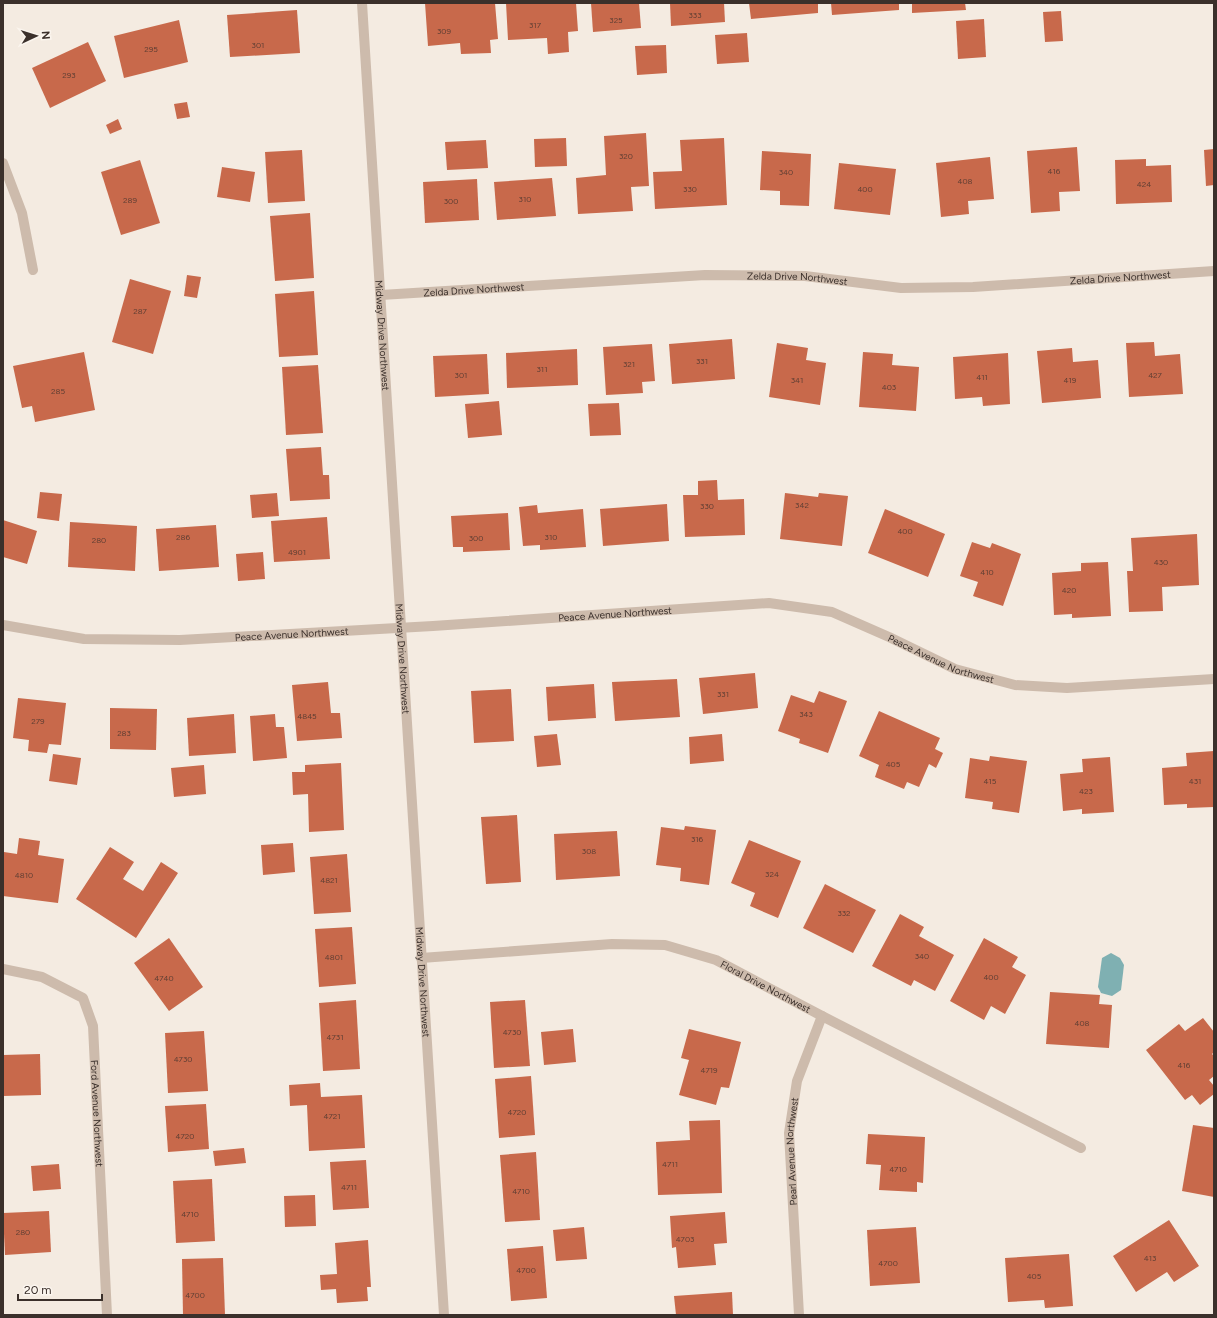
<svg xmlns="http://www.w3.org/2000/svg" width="1217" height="1318" viewBox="0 0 1217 1318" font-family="Figtree,sans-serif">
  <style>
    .water { fill: #7fb0b2 }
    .building { fill: #c8694b }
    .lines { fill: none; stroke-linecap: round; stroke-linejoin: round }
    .minor { stroke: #cdbbac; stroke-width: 10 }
    .labels { text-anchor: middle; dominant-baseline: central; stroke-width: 3.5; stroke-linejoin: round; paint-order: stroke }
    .number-label { font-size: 8px; fill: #5e3e33 }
    .street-label { font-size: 10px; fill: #3b302b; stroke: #fbf5ee }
  </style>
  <rect width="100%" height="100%" fill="#f4ebe1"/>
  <polygon class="water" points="1111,953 1120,958 1124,965 1121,990 1112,996 1101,993 1098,987 1102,958"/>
  <g class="building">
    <polygon points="425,3 495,3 498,39 490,40 491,53 461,54 460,43 428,46"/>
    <polygon points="506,3 576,3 578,31 568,32 569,52 548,54 547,38 508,40"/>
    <polygon points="591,3 639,3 641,28 593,32"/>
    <polygon points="670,3 724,3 725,22 671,26"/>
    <polygon points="749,3 818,3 818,13 751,19"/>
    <polygon points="831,3 899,3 899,10 832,15"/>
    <polygon points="912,3 965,3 966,10 912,13"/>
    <polygon points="297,10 300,53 230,57 227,15"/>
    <polygon points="1061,11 1063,41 1045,42 1043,12"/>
    <polygon points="984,19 986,57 958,59 956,21"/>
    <polygon points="179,20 188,62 124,78 114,36"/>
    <polygon points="747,33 749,62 717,64 715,35"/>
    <polygon points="88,42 106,81 50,108 32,68"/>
    <polygon points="666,45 667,73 637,75 635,46"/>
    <polygon points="187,102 190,117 177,119 174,104"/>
    <polygon points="118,119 122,129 110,134 106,125"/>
    <polygon points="646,133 649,186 631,187 633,211 578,214 576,178 606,175 604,136"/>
    <polygon points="566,138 567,166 535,167 534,139"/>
    <polygon points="724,138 727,205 655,209 653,172 682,171 680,140"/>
    <polygon points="486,140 488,168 447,170 445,142"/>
    <polygon points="1077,147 1080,191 1059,192 1060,211 1031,213 1027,151"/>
    <polygon points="1214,149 1214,185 1206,186 1204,150"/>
    <polygon points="302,150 305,201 268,203 265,152"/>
    <polygon points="762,151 811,154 809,206 780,205 780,191 760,190"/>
    <polygon points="990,157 994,199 968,201 969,214 941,217 936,163"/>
    <polygon points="1146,159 1146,166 1171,165 1172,202 1116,204 1115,160"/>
    <polygon points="140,160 160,223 121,235 101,172"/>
    <polygon points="839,163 896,169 890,215 834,209"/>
    <polygon points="222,167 255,172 250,202 217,197"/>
    <polygon points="552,178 556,216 497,220 494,182"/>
    <polygon points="477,179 479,220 425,223 423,182"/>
    <polygon points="310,213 314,278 275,281 270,216"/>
    <polygon points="187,275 201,277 197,298 184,296"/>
    <polygon points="130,279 171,291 153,354 112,342"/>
    <polygon points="314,291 318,355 279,357 275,294"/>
    <polygon points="732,339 735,379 672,384 669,344"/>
    <polygon points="1154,342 1155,356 1180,354 1183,394 1129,397 1126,343"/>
    <polygon points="777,343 808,348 806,360 826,363 820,405 769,397"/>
    <polygon points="652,344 655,381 642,382 643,393 606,395 603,347"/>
    <polygon points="1072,348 1073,362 1098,360 1101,398 1042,403 1037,351"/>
    <polygon points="577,349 578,385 507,388 506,353"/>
    <polygon points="84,352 95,410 35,422 32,406 22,408 13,366"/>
    <polygon points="863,352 893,354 892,365 919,367 916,411 859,407"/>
    <polygon points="1008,353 1010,404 983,406 982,397 955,399 953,357"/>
    <polygon points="487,354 489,394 435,397 433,356"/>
    <polygon points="318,365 323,433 286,435 282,367"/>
    <polygon points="499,401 502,435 468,438 465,404"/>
    <polygon points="619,403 621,435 590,436 588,404"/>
    <polygon points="321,447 323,475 329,475 330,499 290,501 286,449"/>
    <polygon points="717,480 718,500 744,499 745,535 685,537 683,495 698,495 698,481"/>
    <polygon points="40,492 62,494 59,521 37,518"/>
    <polygon points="277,493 279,516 252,518 250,495"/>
    <polygon points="785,493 818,497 819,493 848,496 842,546 780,539"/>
    <polygon points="667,504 669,541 603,546 600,509"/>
    <polygon points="537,505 538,513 583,509 586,547 540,550 540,545 523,546 519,507"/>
    <polygon points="885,509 945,534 928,577 868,553"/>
    <polygon points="508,513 510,550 463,552 463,547 453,547 451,516"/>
    <polygon points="327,517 330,559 274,562 271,521"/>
    <polygon points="3,520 37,531 27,564 3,557"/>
    <polygon points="70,522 137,526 135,571 68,567"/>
    <polygon points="216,525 219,567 159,571 156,529"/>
    <polygon points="1197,534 1199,585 1162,587 1163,611 1129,612 1127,571 1133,571 1131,538"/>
    <polygon points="972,542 990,548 992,543 1021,554 1003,606 973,596 978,582 960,576"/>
    <polygon points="263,552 265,579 238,581 236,554"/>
    <polygon points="1108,562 1111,616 1072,618 1072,614 1054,615 1052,573 1081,571 1081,563"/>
    <polygon points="755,673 758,708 703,714 699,678"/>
    <polygon points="677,679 680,717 615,721 612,682"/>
    <polygon points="328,682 331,713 340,713 342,738 297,741 292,685"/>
    <polygon points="594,684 596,718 548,721 546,687"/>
    <polygon points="511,689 514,741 474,743 471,691"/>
    <polygon points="819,691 847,701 828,753 799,743 800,739 778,731 791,695 814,703"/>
    <polygon points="18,698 66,703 61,745 49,744 47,753 28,751 29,740 13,738"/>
    <polygon points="110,708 157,709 156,750 110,749"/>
    <polygon points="879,711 940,738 935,749 943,753 936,768 929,764 919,787 907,782 904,789 875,777 879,765 859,756"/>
    <polygon points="234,714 236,753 189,756 187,718"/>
    <polygon points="275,714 276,727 284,727 287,758 253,761 250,716"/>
    <polygon points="557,734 561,765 537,767 534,736"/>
    <polygon points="722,734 724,761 690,764 689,737"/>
    <polygon points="1214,751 1214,807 1187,808 1187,804 1164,805 1162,768 1187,766 1186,753"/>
    <polygon points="53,754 81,758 77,785 49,781"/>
    <polygon points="990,756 1027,761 1019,813 992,809 993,802 965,798 970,758 989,761"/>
    <polygon points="1110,757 1114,812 1082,814 1082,809 1063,811 1060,774 1083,772 1082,759"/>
    <polygon points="341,763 344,830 309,832 308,794 293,795 292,772 305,772 305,765"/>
    <polygon points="204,765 206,794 174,797 171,768"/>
    <polygon points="517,815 521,882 486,884 481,817"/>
    <polygon points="685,826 716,830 709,885 680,881 681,868 656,865 661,827 684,830"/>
    <polygon points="617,831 620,876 556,880 554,834"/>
    <polygon points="19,838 40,841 38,855 64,859 58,903 3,896 4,852 17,854"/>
    <polygon points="749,840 801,861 778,918 750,906 755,893 731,883"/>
    <polygon points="293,843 295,872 263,875 261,845"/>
    <polygon points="110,847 134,862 123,879 143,891 161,862 178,873 136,938 76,899"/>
    <polygon points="347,854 351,912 314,914 310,857"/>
    <polygon points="825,884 876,910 853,953 803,928"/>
    <polygon points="900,914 924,927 919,936 954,955 935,991 914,980 911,986 872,966"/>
    <polygon points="352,927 356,984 319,987 315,929"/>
    <polygon points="169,938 203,987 169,1011 134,963"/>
    <polygon points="984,938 1018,957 1012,967 1026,975 1005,1014 991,1006 984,1020 950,1001"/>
    <polygon points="1050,992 1100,995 1099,1004 1112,1005 1109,1048 1046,1044"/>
    <polygon points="356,1000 360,1069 323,1071 319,1003"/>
    <polygon points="525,1000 530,1066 494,1068 490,1002"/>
    <polygon points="1203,1018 1214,1032 1214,1052 1212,1054 1214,1056 1214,1076 1209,1080 1214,1086 1214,1094 1200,1105 1192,1095 1185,1100 1146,1050 1179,1024 1185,1031"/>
    <polygon points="573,1029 576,1062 544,1065 541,1032"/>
    <polygon points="689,1029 741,1042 729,1088 721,1087 716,1105 679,1095 689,1060 681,1058"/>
    <polygon points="204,1031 208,1091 168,1093 165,1033"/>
    <polygon points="40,1054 41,1095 3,1096 3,1055"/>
    <polygon points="531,1076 535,1135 499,1138 495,1079"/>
    <polygon points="320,1083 321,1097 362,1095 365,1148 309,1151 307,1105 290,1106 289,1085"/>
    <polygon points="206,1104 209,1149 168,1152 165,1106"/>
    <polygon points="720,1120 722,1193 658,1195 656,1142 690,1140 689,1121"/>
    <polygon points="1193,1125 1214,1128 1214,1197 1182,1191"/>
    <polygon points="868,1134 925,1137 923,1183 917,1182 917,1192 879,1190 881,1165 866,1164"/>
    <polygon points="244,1148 246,1163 215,1166 213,1151"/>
    <polygon points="536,1152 540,1220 505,1222 500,1155"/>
    <polygon points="366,1160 369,1208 333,1210 330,1162"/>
    <polygon points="59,1164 61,1189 33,1191 31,1166"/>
    <polygon points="212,1179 215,1241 176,1243 173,1181"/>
    <polygon points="315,1195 316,1226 285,1227 284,1196"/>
    <polygon points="49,1211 51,1252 5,1255 3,1213"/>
    <polygon points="725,1212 727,1243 714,1244 716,1265 678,1268 676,1247 672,1248 670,1216"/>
    <polygon points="1169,1220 1199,1266 1174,1282 1167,1272 1136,1292 1113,1256"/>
    <polygon points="584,1227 587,1259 556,1261 553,1230"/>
    <polygon points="916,1227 920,1283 870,1286 867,1230"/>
    <polygon points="368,1240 371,1287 367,1287 368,1301 337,1303 336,1289 321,1290 320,1275 337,1274 335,1243"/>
    <polygon points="543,1246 547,1298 511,1301 507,1249"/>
    <polygon points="1069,1254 1073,1306 1045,1308 1044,1300 1008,1302 1005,1258"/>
    <polygon points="223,1258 225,1315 183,1315 182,1259"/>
    <polygon points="732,1292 733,1315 676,1315 674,1296"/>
  </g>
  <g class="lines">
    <g class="minor">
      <path id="s1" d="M362 3 444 1315"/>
      <polyline points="3,163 22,213 33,270"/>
      <path id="s2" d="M381 295 705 275 805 276 901 288 973 287 1214 271"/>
      <path id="s3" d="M3 625 84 639 180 640 433 626 769 603 832 612 889 637 955 669 1015 685 1067 688 1214 679"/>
      <path id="s4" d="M421 958 612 944 665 945 716 960 822 1016 1081 1148"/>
      <path id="s5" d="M3 969 42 977 83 998 93 1026 107 1315"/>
      <path id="s6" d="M799 1315 789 1133 797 1081 822 1016"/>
    </g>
  </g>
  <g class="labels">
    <g class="number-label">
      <text x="695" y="15">333</text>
      <text x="616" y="20">325</text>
      <text x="535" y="25">317</text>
      <text x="444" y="31">309</text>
      <text x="258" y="45">301</text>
      <text x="151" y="49">295</text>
      <text x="69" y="75">293</text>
      <text x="626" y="156">320</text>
      <text x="1054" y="171">416</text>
      <text x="786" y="172">340</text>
      <text x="965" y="181">408</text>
      <text x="1144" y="184">424</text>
      <text x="690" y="189">330</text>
      <text x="865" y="189">400</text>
      <text x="525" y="199">310</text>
      <text x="130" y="200">289</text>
      <text x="451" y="201">300</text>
      <text x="140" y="311">287</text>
      <text x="702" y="361">331</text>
      <text x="629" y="364">321</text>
      <text x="542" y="369">311</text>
      <text x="461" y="375">301</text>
      <text x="1155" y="375">427</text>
      <text x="982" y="377">411</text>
      <text x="797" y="380">341</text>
      <text x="1070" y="380">419</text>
      <text x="889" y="387">403</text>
      <text x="58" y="391">285</text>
      <text x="802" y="505">342</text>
      <text x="707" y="506">330</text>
      <text x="905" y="531">400</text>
      <text x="183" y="537">286</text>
      <text x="551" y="537">310</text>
      <text x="476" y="538">300</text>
      <text x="99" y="540">280</text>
      <text x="297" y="552">4901</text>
      <text x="1161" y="562">430</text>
      <text x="987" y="572">410</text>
      <text x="1069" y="590">420</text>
      <text x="723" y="694">331</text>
      <text x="806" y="714">343</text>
      <text x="307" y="716">4845</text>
      <text x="38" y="721">279</text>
      <text x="124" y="733">283</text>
      <text x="893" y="764">405</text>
      <text x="990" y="781">415</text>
      <text x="1195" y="781">431</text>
      <text x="1086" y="791">423</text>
      <text x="697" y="839">316</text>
      <text x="589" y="851">308</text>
      <text x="772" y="874">324</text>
      <text x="24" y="875">4810</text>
      <text x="329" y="880">4821</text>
      <text x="844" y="913">332</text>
      <text x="922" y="956">340</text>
      <text x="334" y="957">4801</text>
      <text x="991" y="977">400</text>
      <text x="164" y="978">4740</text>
      <text x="1082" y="1023">408</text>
      <text x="512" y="1032">4730</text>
      <text x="335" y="1037">4731</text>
      <text x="183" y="1059">4730</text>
      <text x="1184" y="1065">416</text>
      <text x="709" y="1070">4719</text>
      <text x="517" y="1112">4720</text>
      <text x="332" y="1116">4721</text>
      <text x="185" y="1136">4720</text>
      <text x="670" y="1164">4711</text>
      <text x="898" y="1169">4710</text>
      <text x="349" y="1187">4711</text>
      <text x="521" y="1191">4710</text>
      <text x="190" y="1214">4710</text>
      <text x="23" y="1232">280</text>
      <text x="685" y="1239">4703</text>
      <text x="1150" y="1258">413</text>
      <text x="888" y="1263">4700</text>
      <text x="526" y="1270">4700</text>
      <text x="1034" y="1276">405</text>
      <text x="195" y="1295">4700</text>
    </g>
    <g class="street-label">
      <text stroke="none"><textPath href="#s2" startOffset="741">Zelda Drive Northwest</textPath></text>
      <text stroke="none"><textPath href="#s2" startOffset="417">Zelda Drive Northwest</textPath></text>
      <text stroke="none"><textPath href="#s2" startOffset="93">Zelda Drive Northwest</textPath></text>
      <text stroke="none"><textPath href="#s1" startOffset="333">Midway Drive Northwest</textPath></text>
      <text stroke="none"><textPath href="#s3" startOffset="614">Peace Avenue Northwest</textPath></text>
      <text stroke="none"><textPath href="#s3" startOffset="290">Peace Avenue Northwest</textPath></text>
      <text stroke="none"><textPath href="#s3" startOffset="951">Peace Avenue Northwest</textPath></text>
      <text stroke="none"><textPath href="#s1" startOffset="657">Midway Drive Northwest</textPath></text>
      <text stroke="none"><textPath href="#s1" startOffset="981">Midway Drive Northwest</textPath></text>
      <text stroke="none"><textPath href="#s4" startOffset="354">Floral Drive Northwest</textPath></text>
      <text stroke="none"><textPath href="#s5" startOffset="203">Ford Avenue Northwest</textPath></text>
      <text stroke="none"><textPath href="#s6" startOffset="164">Pearl Avenue Northwest</textPath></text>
    </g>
  </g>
  <rect width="1217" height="1318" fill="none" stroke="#3b302b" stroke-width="8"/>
  <g transform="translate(36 36) rotate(86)" stroke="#fbf5ee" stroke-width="3" paint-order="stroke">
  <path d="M0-3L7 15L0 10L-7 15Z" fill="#3b302b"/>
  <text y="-6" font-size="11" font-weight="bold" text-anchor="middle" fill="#3b302b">N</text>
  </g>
  <path d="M18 1294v6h84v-6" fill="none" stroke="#3b302b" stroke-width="2"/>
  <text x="24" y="1294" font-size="12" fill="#3b302b" stroke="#fbf5ee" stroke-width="3" paint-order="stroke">20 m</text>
</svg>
